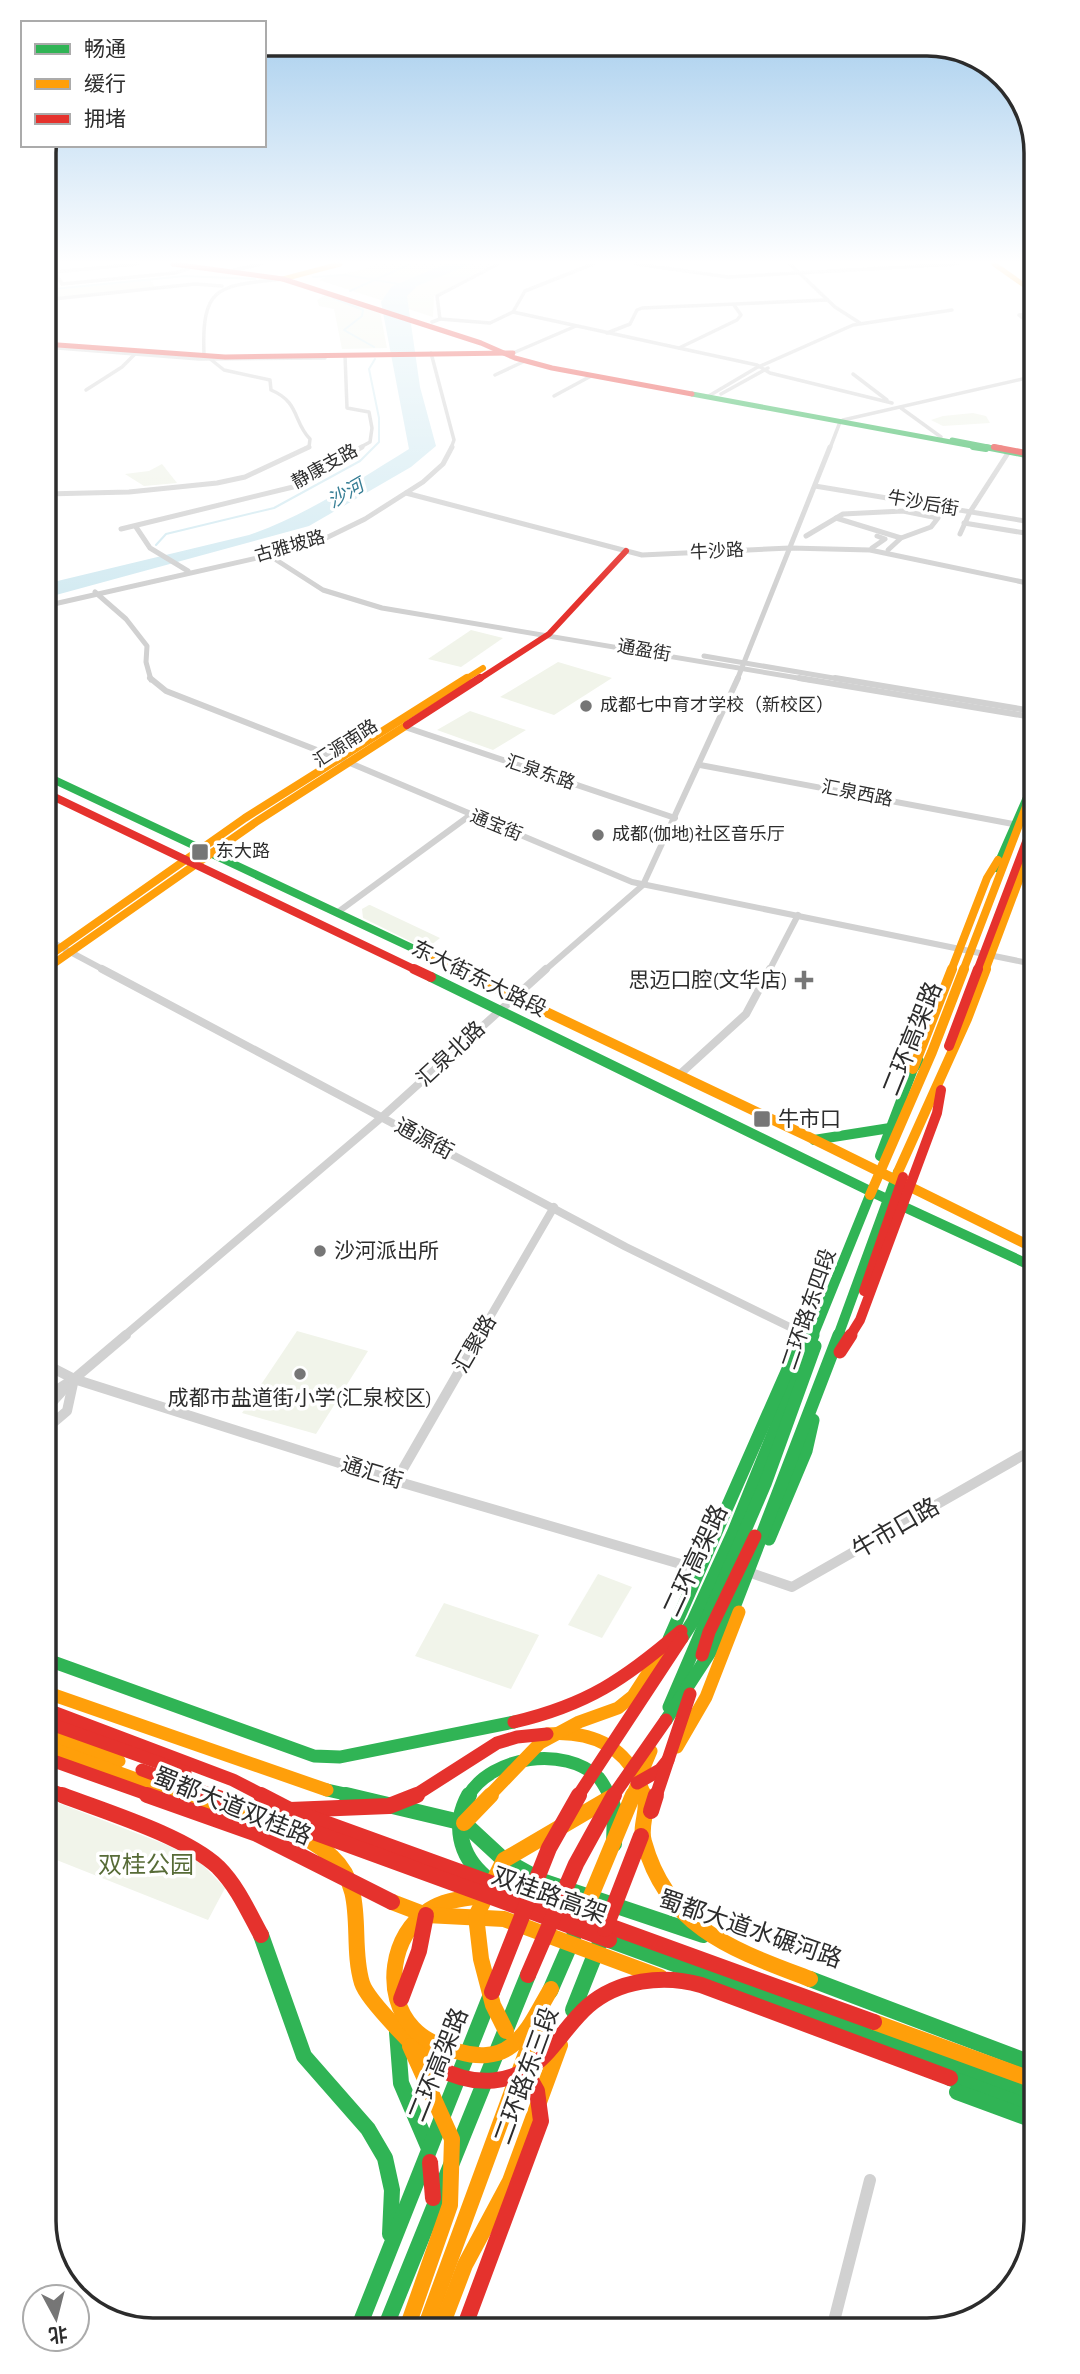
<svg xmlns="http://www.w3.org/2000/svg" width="1080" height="2374" viewBox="0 0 1080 2374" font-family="'Alegreya Sans','Noto Sans SC',sans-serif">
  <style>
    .green { fill: #f1f4ea }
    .water { fill: #d4ebf2 }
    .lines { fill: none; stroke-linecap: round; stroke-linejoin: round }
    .stream { stroke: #d4ebf2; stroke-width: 2 }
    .street-far5 { stroke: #d1d1d1; stroke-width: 3.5 }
    .street-far4 { stroke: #d1d1d1; stroke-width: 5 }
    .street-far3 { stroke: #d1d1d1; stroke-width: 6 }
    .street-far2 { stroke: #d1d1d1; stroke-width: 8 }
    .street-far1 { stroke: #d1d1d1; stroke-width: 10 }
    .street { stroke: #d1d1d1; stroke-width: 12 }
    .fast-far5 { stroke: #30b455; stroke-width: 5 }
    .fast-far4 { stroke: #30b455; stroke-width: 6 }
    .fast-far3 { stroke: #30b455; stroke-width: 8 }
    .fast-far2 { stroke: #30b455; stroke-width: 10 }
    .fast-far1 { stroke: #30b455; stroke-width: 13 }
    .fast { stroke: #30b455; stroke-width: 16 }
    .slow-far5 { stroke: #ff9f0a; stroke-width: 5 }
    .slow-far4 { stroke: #ff9f0a; stroke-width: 6 }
    .slow-far3 { stroke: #ff9f0a; stroke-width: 8 }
    .slow-far2 { stroke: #ff9f0a; stroke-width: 10 }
    .slow-far1 { stroke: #ff9f0a; stroke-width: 13 }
    .slow { stroke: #ff9f0a; stroke-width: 16 }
    .jam-far5 { stroke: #e5322d; stroke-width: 5 }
    .jam-far4 { stroke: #e5322d; stroke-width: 6 }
    .jam-far3 { stroke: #e5322d; stroke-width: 8 }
    .jam-far2 { stroke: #e5322d; stroke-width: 10 }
    .jam-far1 { stroke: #e5322d; stroke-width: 13 }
    .jam { stroke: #e5322d; stroke-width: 16 }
    .poi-dot { fill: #767676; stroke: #fff; stroke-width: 2.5 }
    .labels { text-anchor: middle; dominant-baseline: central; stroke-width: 7; stroke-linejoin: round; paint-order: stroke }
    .far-street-label { font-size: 18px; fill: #2c2c2c; stroke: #fff }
    .far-poi-label { font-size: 18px; fill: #2c2c2c; stroke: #fff; text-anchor: start }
    .far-water-label { font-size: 19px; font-style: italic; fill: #357d94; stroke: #fff }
    .street-label { font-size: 21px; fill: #2c2c2c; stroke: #fff }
    .poi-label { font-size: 21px; fill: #2c2c2c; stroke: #fff; text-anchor: start }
    .near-street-label { font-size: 24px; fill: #2c2c2c; stroke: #fff }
    .near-park-label { font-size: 24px; fill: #576b37; stroke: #fff }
    .rim { fill: none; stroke: #2c2c2c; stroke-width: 3.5 }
  </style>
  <rect width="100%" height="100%" fill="#fff"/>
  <g class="green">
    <path d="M375 264H493L434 296 433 317 319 280C339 271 356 275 375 264Z"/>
    <polygon points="150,280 156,288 44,300 44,291"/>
    <polygon points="327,294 380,312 387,348 342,349 334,309 319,306 317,300"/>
    <polygon points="973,413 986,416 990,423 943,426 931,420 943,416"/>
    <polygon points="162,464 177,483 144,486 125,474 149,471"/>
    <polygon points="471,630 503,638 461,667 428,659"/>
    <polygon points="558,662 612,678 554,715 500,697"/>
    <polygon points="470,711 526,730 493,750 437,730"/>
    <polygon points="369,905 370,905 440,938 426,949 363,918 362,909"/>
    <polygon points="297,1331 368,1351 316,1434 242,1413"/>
    <polygon points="598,1574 632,1587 602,1638 568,1625"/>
    <polygon points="444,1603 539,1635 511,1689 415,1656"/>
    <polygon points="48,1799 167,1845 199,1861 225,1888 208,1920 49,1857"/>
  </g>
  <path class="water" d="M446 264H471L417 286 407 296 420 387 436 446 411 467 309 526 45 598V584L249 535C307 515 357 481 409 449L381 302 392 286Z"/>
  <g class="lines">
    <g class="stream">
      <polyline points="313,277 345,275 399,284"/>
      <polyline points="44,290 185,276 255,279"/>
      <polyline points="350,291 410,264"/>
      <polyline points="333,298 363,310 362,316 344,330 374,347"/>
      <polyline points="156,545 166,534 274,508 360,461 379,442 379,418 369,369 375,359"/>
    </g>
    <g class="street-far5">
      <polyline points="50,264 62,284 175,273 188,269"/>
      <polyline points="636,264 728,277 957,264"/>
      <polyline points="790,264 835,307 860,323"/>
      <polyline points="234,270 261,264"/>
      <polyline points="44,273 137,264"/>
      <path d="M283 279C221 286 201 283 204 354L224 370 270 380 271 390C300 402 293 422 310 439L309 447 306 448"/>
      <polyline points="44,300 195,284 222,286"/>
      <polyline points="513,312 757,365 770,373 892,403"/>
      <polyline points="1031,314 1019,315 1031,325"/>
      <polyline points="440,319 490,323 513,312 525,291 593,264"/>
      <polyline points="432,322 440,319 437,296 498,264"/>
      <polyline points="607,333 630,324 637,310 642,308 827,300"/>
      <polyline points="45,347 199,359 325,358"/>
      <polyline points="679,348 737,320 741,315 734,305"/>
      <polyline points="431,353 454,440 451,448"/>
      <polyline points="513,353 576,326"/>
      <polyline points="345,355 347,408 369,412 372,428 370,442 359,448"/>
      <polyline points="853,374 887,400"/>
      <polyline points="495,375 525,361"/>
      <polyline points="86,390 122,367 135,354"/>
      <polyline points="721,394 768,368"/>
      <polyline points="554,396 591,376"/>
      <polyline points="707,397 756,368 853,325 952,310"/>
      <polyline points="901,408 941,437"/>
      <polyline points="843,420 1031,377"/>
      <polyline points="830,448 840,422"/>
    </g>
    <g class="street-far4">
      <polyline points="815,486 1031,522"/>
      <polyline points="406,493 642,555 790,548 870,550 1032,584"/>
      <polyline points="45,494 129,492 217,483 245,477 309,447"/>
      <polyline points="836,518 901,538"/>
      <polyline points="964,523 1031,534"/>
      <polyline points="136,527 150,548 188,571"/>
      <polyline points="121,529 293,487 362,447"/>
      <polyline points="960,534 970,512 1008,453"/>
      <polyline points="806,536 843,514 903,511 938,518 931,527 901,538 888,550"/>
      <polyline points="872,548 885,539 877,536"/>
      <polyline points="267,554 323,590 382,608 810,680"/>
      <polyline points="95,592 126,619 147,646 146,662 151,680"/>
      <polyline points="45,606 257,558 326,538 365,519 423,482 443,464 452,447"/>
      <polyline points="704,656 845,680"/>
      <polyline points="737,680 830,447"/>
    </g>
    <g class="street-far3">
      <polyline points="150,678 166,691 350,763 632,882 1033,964"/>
      <polyline points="799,678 1032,717"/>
      <polyline points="835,678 1032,711"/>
      <polyline points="405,727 675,818"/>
      <polyline points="700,765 1013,824"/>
      <polyline points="338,912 469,816"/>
      <polyline points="46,939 106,971"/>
      <polyline points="544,971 643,885 738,678"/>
      <polyline points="769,971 798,915"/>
    </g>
    <g class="street-far2">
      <polyline points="102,969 626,1247 804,1334"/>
      <polyline points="679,1075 746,1014 770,969"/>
      <polyline points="124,1336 382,1117 546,969"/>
      <polyline points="479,1336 554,1207"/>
    </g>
    <g class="street-far1">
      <polyline points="47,1365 74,1379 396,1481 701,1570"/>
      <polyline points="47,1396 74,1379 126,1335"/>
      <polyline points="47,1408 65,1388"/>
      <polyline points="47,1428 67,1411 74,1379"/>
      <polyline points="396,1481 480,1335"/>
      <polyline points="754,1574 792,1587 1034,1449"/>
    </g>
    <polyline class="street" points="833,2325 870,2180"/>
    <g class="fast-far5">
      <polyline points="692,394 983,448"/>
      <polyline points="952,440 993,448"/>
    </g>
    <g class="fast-far4">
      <polyline points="973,447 986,449"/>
      <polyline points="985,447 1031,456"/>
    </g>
    <g class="fast-far3">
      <polyline points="46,776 427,955"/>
      <polyline points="996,868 1032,786"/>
    </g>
    <g class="fast-far2">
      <polyline points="431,977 874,1193 1034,1267"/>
      <polyline points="814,1140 890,1128"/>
      <polyline points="880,1156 913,1069 919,1061"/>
      <polyline points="803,1336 812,1315"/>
      <polyline points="813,1336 870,1195"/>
      <polyline points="838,1336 898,1172"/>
    </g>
    <g class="fast-far1">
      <polyline points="769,1539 806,1451 813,1420"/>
      <polyline points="682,1638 693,1621 734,1531 813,1335"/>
      <polyline points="669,1639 803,1335"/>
      <polyline points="48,1660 314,1756 340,1757 514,1722"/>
      <polyline points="669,1707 765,1484 815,1346"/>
      <polyline points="666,1720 716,1643 733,1610 839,1335"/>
      <polyline points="327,1790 354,1796"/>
      <path d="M468 1796C492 1756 564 1745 599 1778 603 1783 607 1791 610 1796"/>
    </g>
    <g class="fast">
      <polyline points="346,1795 464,1823 504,1860 542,1881 703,1935"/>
      <path d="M469 1795C453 1824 459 1855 485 1877"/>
      <polyline points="609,1795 615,1812 614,1844"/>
      <polyline points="261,1935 304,2056 368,2129 385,2158 392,2190 390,2234"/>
      <polyline points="609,1940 1036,2096"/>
      <polyline points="810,1979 1036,2065"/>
      <polyline points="550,1991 573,1938"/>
      <polyline points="573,2010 598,1947"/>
      <polyline points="397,2032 401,2083 428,2146"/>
      <polyline points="950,2078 1036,2110"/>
      <polyline points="957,2092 1036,2121"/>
      <polyline points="385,2328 528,1975"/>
      <polyline points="358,2329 492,1992"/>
    </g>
    <g class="slow-far5">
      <polyline points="994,264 1031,290"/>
      <polyline points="283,279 340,264"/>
    </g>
    <polyline class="slow-far4" points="464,680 483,668"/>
    <g class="slow-far3">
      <polyline points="427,955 460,971"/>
      <polyline points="46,958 245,818 467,678"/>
      <polyline points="46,969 256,822 407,725"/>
      <polyline points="951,971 987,878 998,860"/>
      <polyline points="963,971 1032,791"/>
      <polyline points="985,971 1032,846"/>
    </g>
    <g class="slow-far2">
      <polyline points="456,969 807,1136 1034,1248"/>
      <polyline points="913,1069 952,969"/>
      <polyline points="898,1172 967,1019 986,969"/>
      <polyline points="870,1195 932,1052 964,969"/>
    </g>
    <g class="slow-far1">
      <polyline points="48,1693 327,1790"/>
      <path d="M547 1734C596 1730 630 1749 645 1796"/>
      <polyline points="48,1736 119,1761"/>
      <polyline points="48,1747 183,1796"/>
      <polyline points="677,1747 706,1697 739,1612"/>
      <polyline points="489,1796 540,1743 579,1722 618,1708 633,1696 659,1656"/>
      <polyline points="632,1796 651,1751"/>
    </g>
    <g class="slow">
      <path d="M179 1795C226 1813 295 1821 332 1857 368 1890 349 1941 362 1983 368 2002 421 2053 437 2067"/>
      <path d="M645 1795C649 1811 639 1826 644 1842 668 1929 734 1950 810 1979"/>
      <polyline points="464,1823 491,1795"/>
      <path d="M480 1896C461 1899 445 1900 429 1910 391 1934 382 1995 413 2028 425 2041 443 2048 460 2052 477 2057 497 2057 511 2046 530 2032 539 2008 551 1989"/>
      <polyline points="392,1902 426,1915 504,1919 660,1977"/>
      <polyline points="581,1920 633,1795"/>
      <polyline points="874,2022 1036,2081"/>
      <polyline points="506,2031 493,2005 481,1959 476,1916 504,1860 610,1798"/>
      <polyline points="407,2328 450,2205 452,2139 410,2046"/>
      <polyline points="425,2328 535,2029"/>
      <polyline points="441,2328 465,2265 510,2181 560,2045"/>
    </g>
    <g class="jam-far5">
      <polyline points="173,264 283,279 481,343 515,358 552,368 692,394"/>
      <polyline points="44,344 225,357 513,353"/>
      <polyline points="994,447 1001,448"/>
    </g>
    <g class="jam-far4">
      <polyline points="994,447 1031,454"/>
      <polyline points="478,680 549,634 626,551"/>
    </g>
    <g class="jam-far3">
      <polyline points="407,725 480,678"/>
      <polyline points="46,793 418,971"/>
      <polyline points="1032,827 1032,830"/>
      <polyline points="977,971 1032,826"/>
    </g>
    <g class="jam-far2">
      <polyline points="414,969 431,977"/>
      <polyline points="949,1046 978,969"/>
      <polyline points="864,1291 903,1177"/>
      <polyline points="850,1336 860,1320 937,1113 941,1090"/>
    </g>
    <g class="jam-far1">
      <polyline points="840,1352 851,1335"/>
      <polyline points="702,1655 709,1632 755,1536"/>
      <polyline points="48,1710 233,1780 264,1796"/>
      <path d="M514 1722C587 1705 625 1679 681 1631"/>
      <polyline points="48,1723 185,1772"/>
      <polyline points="48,1759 152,1796"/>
      <polyline points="142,1770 215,1796"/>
      <polyline points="637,1783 660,1770 668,1760"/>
      <polyline points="48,1789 66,1796"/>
      <polyline points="414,1796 497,1743 517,1737 547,1734"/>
      <polyline points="578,1796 682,1638"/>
      <polyline points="613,1796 666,1720"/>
      <polyline points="656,1796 690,1694"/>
    </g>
    <g class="jam">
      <path d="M62 1795C106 1812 185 1836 218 1867 237 1886 248 1911 261 1935"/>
      <polyline points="147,1795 257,1834 392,1902"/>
      <polyline points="210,1795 225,1800"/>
      <polyline points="261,1795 290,1810 389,1806 417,1795"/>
      <polyline points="651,1811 656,1795"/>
      <polyline points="300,1814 874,2022"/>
      <polyline points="286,1822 609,1940"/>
      <polyline points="605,1929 641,1836"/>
      <polyline points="528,1975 576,1864 614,1795"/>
      <polyline points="492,1992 549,1848 579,1795"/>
      <polyline points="401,1999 419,1951 426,1915"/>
      <path d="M437 2067C474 2088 515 2086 545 2055 560 2039 572 2020 588 2006 618 1980 663 1974 701 1985L950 2078"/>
      <polyline points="430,2162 433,2198"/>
      <polyline points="464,2328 541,2121 537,2091 524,2068"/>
    </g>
  </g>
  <linearGradient id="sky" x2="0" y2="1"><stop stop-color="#a0caec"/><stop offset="0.44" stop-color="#fff"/><stop offset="1" stop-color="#fff" stop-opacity="0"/></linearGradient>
  <rect width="1080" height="596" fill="url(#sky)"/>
  <g class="poi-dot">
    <circle cx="586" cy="706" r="7"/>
    <circle cx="598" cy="835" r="7"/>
    <rect x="191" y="843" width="18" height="18" rx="3.5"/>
    <path d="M800.5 969.5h7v7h7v7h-7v7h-7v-7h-7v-7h7z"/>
    <rect x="753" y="1110" width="18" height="18" rx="3.5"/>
    <circle cx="320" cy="1251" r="7"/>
    <circle cx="300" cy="1374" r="7"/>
  </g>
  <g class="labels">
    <g class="far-street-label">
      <text transform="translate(325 467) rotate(-29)">静康支路</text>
      <text transform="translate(923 504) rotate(10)">牛沙后街</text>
      <text transform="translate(290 547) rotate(-16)">古雅坡路</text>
      <text transform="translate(717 552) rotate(-3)">牛沙路</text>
      <text transform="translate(644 651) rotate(10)">通盈街</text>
      <text transform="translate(346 744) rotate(-33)">汇源南路</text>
      <text transform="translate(540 773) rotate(19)">汇泉东路</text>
      <text transform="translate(857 794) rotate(11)">汇泉西路</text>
      <text transform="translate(496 826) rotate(22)">通宝街</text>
    </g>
    <g class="far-poi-label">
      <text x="600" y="706">成都七中育才学校（新校区）</text>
      <text x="612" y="835">成都(伽地)社区音乐厅</text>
      <text x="216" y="852">东大路</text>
    </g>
    <g class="far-water-label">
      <text transform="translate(346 494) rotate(-30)">沙河</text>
    </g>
    <g class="street-label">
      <text transform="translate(479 979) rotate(26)">东大街东大路段</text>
      <text transform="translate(451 1054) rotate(-43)">汇泉北路</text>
      <text transform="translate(424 1139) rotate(28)">通源街</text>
      <text transform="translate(809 1309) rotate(-71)">二环路东四段</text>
      <text transform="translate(475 1344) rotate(-60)">汇聚路</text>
      <text transform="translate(372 1473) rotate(17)">通汇街</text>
    </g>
    <g class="poi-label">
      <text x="788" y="980" text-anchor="end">思迈口腔(文华店)</text>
      <text x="778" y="1119">牛市口</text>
      <text x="334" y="1251">沙河派出所</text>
      <text x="300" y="1398" text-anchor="middle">成都市盐道街小学(汇泉校区)</text>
    </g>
    <g class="near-street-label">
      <text transform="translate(913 1039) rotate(-68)">二环高架路</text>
      <text transform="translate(896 1529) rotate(-30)">牛市口路</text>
      <text transform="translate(696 1561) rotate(-65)">二环高架路</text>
      <text transform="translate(232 1807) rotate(22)">蜀都大道双桂路</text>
      <text transform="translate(549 1896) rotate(20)">双桂路高架</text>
      <text transform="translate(750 1930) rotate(19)">蜀都大道水碾河路</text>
      <text transform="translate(439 2065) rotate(-68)">二环高架路</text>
      <text transform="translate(527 2076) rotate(-70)">二环路东三段</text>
    </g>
    <g class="near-park-label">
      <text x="146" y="1866">双桂公园</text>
    </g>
  </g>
  <path d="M0 0H1080V2374H0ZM153 56H927A97 97 0 0 1 1024 153V2221A97 97 0 0 1 927 2318H153A97 97 0 0 1 56 2221V153A97 97 0 0 1 153 56Z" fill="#fff" fill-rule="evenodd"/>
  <path class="rim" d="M153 56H927A97 97 0 0 1 1024 153V2221A97 97 0 0 1 927 2318H153A97 97 0 0 1 56 2221V153A97 97 0 0 1 153 56Z"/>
  <rect x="21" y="21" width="245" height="126" fill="#ffffff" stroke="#ababab" stroke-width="2"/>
  <rect x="35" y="44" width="35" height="10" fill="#30b455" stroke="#ababab" stroke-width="2"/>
  <text x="84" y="56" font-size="21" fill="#2c2c2c">畅通</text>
  <rect x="35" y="79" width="35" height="10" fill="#ff9f0a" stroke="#ababab" stroke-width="2"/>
  <text x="84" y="91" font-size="21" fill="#2c2c2c">缓行</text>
  <rect x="35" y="114" width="35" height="10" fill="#e5322d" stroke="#ababab" stroke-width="2"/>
  <text x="84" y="126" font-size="21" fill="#2c2c2c">拥堵</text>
  <g transform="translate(56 2318) rotate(173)"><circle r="33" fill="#ffffff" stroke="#ababab" stroke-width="2"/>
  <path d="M0-5L12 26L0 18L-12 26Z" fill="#767676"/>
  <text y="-10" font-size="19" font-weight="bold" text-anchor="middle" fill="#2c2c2c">北</text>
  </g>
</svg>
